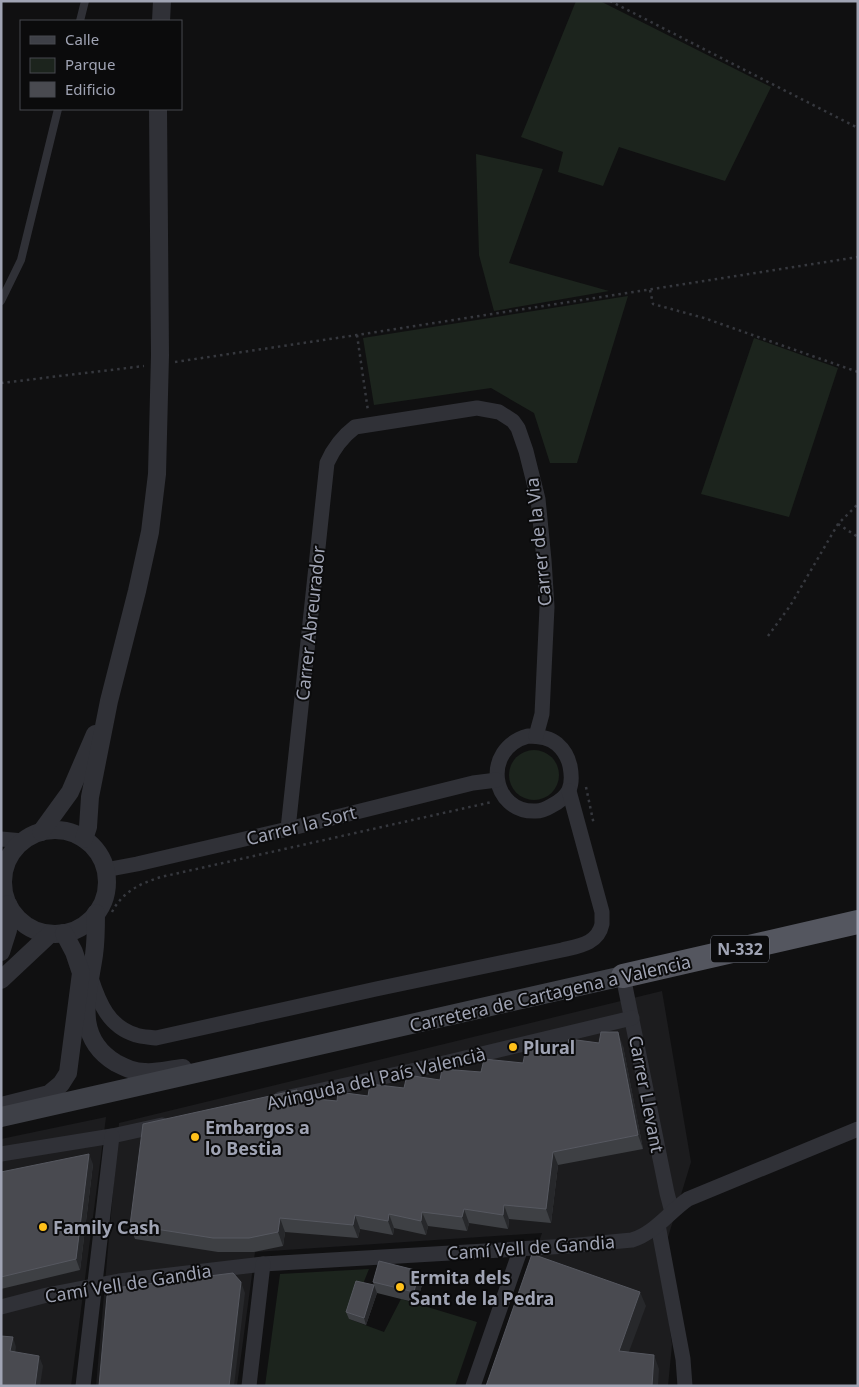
<svg xmlns="http://www.w3.org/2000/svg" width="859" height="1387" viewBox="0 0 859 1387" font-family="'Noto Sans',sans-serif">
  <style>
    .built { fill: #1c1c1e }
    .green { fill: #1c241d }
    .lines { fill: none; stroke-linecap: round; stroke-linejoin: round }
    .path { stroke: #36383e; stroke-width: 2.5; stroke-dasharray: 2.5 4; stroke-linecap: butt }
    .service { stroke: #303137; stroke-width: 8 }
    .minor { stroke: #303137; stroke-width: 15 }
    .tertiary { stroke: #303137; stroke-width: 18 }
    .secondary { stroke: #3e4047; stroke-width: 20 }
    .trunk { stroke: #54565f; stroke-width: 24 }
    .wall { fill: #3e4044 }
    .shaded-wall { fill: #27282b }
    .building { fill: #494a50; stroke: #565860 }
    .poi-dot { fill: #ffc01a; stroke: #0b0b0c; stroke-width: 2 }
    .labels { text-anchor: middle; dominant-baseline: central; stroke-width: 4; stroke-linejoin: round; paint-order: stroke }
    .shield { fill: #0b0b0c; stroke: #737682; stroke-width: 1 }
    .shield-label { font-size: 16px; font-weight: bold; fill: #a0a4b4 }
    .street-label { font-size: 18px; fill: #a0a4b4; stroke: #0b0b0c }
    .poi-label { font-size: 18px; font-weight: bold; fill: #a0a4b4; stroke: #0b0b0c; text-anchor: start }
  </style>
  <rect width="100%" height="100%" fill="#101011"/>
  <g class="built">
    <polygon points="662,991 691,1162 661,1260 672,1345 668,1386 490,1386 542,1233 255,1252 237,1386 96,1386 119,1123"/>
    <polygon points="106,1117 71,1386 1,1386 1,1139"/>
  </g>
  <g class="green">
    <polygon points="576,1 600,1 771,87 725,181 619,147 603,186 558,172 563,152 521,137"/>
    <polygon points="476,154 543,169 509,263 609,291 494,311 479,255"/>
    <polygon points="628,296 577,463 550,463 534,413 491,388 374,405 363,338"/>
    <polygon points="754,338 838,368 789,517 701,494"/>
    <circle cx="534" cy="775" r="25"/>
    <polygon points="369,1269 349,1319 384,1332 401,1299 477,1322 455,1386 265,1386 280,1274"/>
  </g>
  <g class="lines">
    <g class="path">
      <polyline points="610,1 858,128"/>
      <polyline points="650,290 653,304 704,318 858,372"/>
      <polyline points="357,335 368,411"/>
      <polyline points="175,362 357,335 858,257"/>
      <polyline points="1,383 144,366"/>
      <polyline points="838,524 858,537"/>
      <polyline points="768,636 790,606 838,524 858,504"/>
      <polyline points="586,787 594,825"/>
      <path d="M112 912C122 892 141 883 161 877L492 802"/>
    </g>
    <g class="service">
      <polyline points="80,21 85,1"/>
      <polyline points="1,301 21,260 58,109"/>
    </g>
    <g class="minor">
      <path d="M528 736C538 736 549 737 557 744 564 750 568 757 570 766 574 787 569 797 551 806 546 809 542 811 536 811 491 813 481 749 528 736Z"/>
      <path d="M288 829 327 463C334 447 342 437 355 427L477 408 499 412 513 421 518 428 526 451 538 499 544 560 547 607 542 714 536 736"/>
      <polyline points="1,839 23,841"/>
      <polyline points="105,870 137,864 288,829 473,783 497,780"/>
      <polyline points="1,873 3,875"/>
      <polyline points="623,976 667,1193 672,1212"/>
      <path d="M91 978C99 1003 109 1027 136 1035 142 1037 150 1037 156 1038L376 989 562 950C578 946 598 944 602 924 602 921 602 916 602 912L569 791"/>
      <polyline points="280,1099 411,1071 632,1018"/>
      <polyline points="1,1154 112,1136 162,1125"/>
      <polyline points="658,1225 683,1359 685,1386"/>
      <path d="M1 1307 47 1295 119 1281 263 1264 568 1246 632 1240C655 1233 669 1212 688 1199L858 1129"/>
      <polyline points="83,1386 112,1136"/>
      <polyline points="249,1386 263,1264"/>
      <polyline points="473,1386 521,1248"/>
    </g>
    <g class="tertiary">
      <polyline points="161,21 162,1"/>
      <circle cx="55" cy="882" r="52"/>
      <polyline points="41,832 70,792 95,734"/>
      <polyline points="84,839 88,827 90,797 109,701 137,591 150,532 157,474 160,355 158,109"/>
      <path d="M96 913C96 927 96 941 94 955 88 996 73 1037 116 1063 126 1068 134 1072 145 1072 157 1073 171 1069 183 1068"/>
      <polyline points="1,952 8,930 8,904"/>
      <polyline points="1,980 50,934"/>
      <polyline points="1,1106 49,1094 61,1084 68,1073 81,973 74,952 64,933"/>
    </g>
    <polyline class="secondary" points="1,1117 623,976"/>
    <polyline class="trunk" points="623,976 858,922"/>
  </g>
  <g class="wall">
    <polygon points="623,1046 643,1149 558,1165 551,1223 509,1219 508,1229 469,1223 467,1231 428,1226 426,1235 394,1228 393,1235 360,1229 358,1238 285,1232 283,1246 254,1252 218,1252 135,1239 130,1225 299,1097 337,1101 368,1096 440,1080 523,1063 565,1053"/>
    <polygon points="93,1164 80,1270 1,1289 1,1172"/>
    <polygon points="419,1271 423,1281 417,1303 377,1293 366,1325 349,1319 346,1312 374,1285 373,1282"/>
  </g>
  <g class="shaded-wall">
    <polygon points="618,1032 623,1046 643,1149 638,1135"/>
    <polygon points="297,1090 302,1104 296,1097"/>
    <polygon points="553,1152 558,1165 551,1223 546,1209"/>
    <polygon points="89,1154 93,1164 80,1270 76,1259"/>
    <polygon points="504,1205 509,1219 508,1229 503,1215"/>
    <polygon points="464,1209 469,1223 467,1231 462,1217"/>
    <polygon points="422,1212 428,1226 426,1235 421,1221"/>
    <polygon points="389,1214 394,1228 393,1235 388,1221"/>
    <polygon points="355,1215 360,1229 358,1238 353,1225"/>
    <polygon points="280,1218 285,1232 283,1246 278,1232"/>
    <polygon points="419,1271 423,1281 417,1303 414,1292"/>
    <polygon points="241,1282 245,1293 234,1386 229,1386"/>
    <polygon points="374,1285 377,1293 366,1325 364,1318"/>
    <polygon points="640,1292 646,1306 624,1365 619,1351"/>
    <polygon points="13,1337 16,1347 14,1361 10,1351"/>
    <polygon points="654,1355 659,1369 658,1386 652,1386"/>
    <polygon points="39,1356 43,1366 40,1386 35,1386"/>
  </g>
  <g class="building">
    <polygon points="601,1032 618,1032 638,1135 553,1152 546,1209 504,1205 503,1215 464,1209 462,1217 422,1212 421,1221 389,1214 388,1221 355,1215 353,1225 280,1218 278,1232 249,1238 213,1238 130,1225 143,1124 297,1090 296,1097 337,1101 338,1092 368,1096 370,1084 404,1088 407,1075 440,1080 442,1069 481,1072 484,1059 523,1063 526,1048 565,1053 569,1039 599,1043"/>
    <polygon points="89,1154 76,1259 1,1277 1,1172"/>
    <polygon points="532,1254 640,1292 619,1351 654,1355 652,1386 486,1386"/>
    <polygon points="379,1261 419,1271 414,1292 373,1282"/>
    <polygon points="233,1273 241,1282 229,1386 99,1386 107,1296 115,1288"/>
    <polygon points="356,1281 374,1285 364,1318 346,1312"/>
    <polygon points="1,1336 13,1337 10,1351 39,1356 35,1386 1,1386"/>
  </g>
  <g class="poi-dot">
    <circle cx="513" cy="1047" r="5"/>
    <circle cx="195" cy="1137" r="5"/>
    <circle cx="43" cy="1227" r="5"/>
    <circle cx="400" cy="1287" r="5"/>
  </g>
  <g class="labels">
    <rect class="shield" x="711" y="935.5" width="58" height="27" rx="4"/>
    <g class="shield-label">
      <text x="740" y="949">N-332</text>
    </g>
    <g class="street-label">
      <text transform="translate(538 542) rotate(-96)">Carrer de la Via</text>
      <text transform="translate(310 623) rotate(-84)">Carrer Abreurador</text>
      <text transform="translate(301 825) rotate(-14)">Carrer la Sort</text>
      <text transform="translate(550 993) rotate(-13)">Carretera de Cartagena a Valencia</text>
      <text transform="translate(376 1078) rotate(-13)">Avinguda del País Valencià</text>
      <text transform="translate(647 1094) rotate(79)">Carrer Llevant</text>
      <text transform="translate(531 1247) rotate(-4)">Camí Vell de Gandia</text>
      <text transform="translate(128 1283) rotate(-9)">Camí Vell de Gandia</text>
    </g>
    <g class="poi-label">
      <text x="523" y="1047">Plural</text>
      <text x="205" y="1127">Embargos a<tspan x="205" dy="21">lo Bestia</tspan></text>
      <text x="53" y="1227">Family Cash</text>
      <text x="410" y="1277">Ermita dels<tspan x="410" dy="21">Sant de la Pedra</tspan></text>
    </g>
  </g>
  <rect width="859" height="1387" fill="none" stroke="#a0a4b4" stroke-width="5"/>
  <rect x="20" y="20" width="162" height="90" fill="#0b0b0c" stroke="#47484f"/>
  <rect x="30" y="36" width="25" height="8" fill="#3e4047" stroke="#47484f"/>
  <text x="65" y="45" font-size="15" fill="#a0a4b4">Calle</text>
  <rect x="30" y="58" width="25" height="15" fill="#1c241d" stroke="#47484f"/>
  <text x="65" y="70" font-size="15" fill="#a0a4b4">Parque</text>
  <rect x="30" y="82" width="25" height="15" fill="#494a50" stroke="#47484f"/>
  <text x="65" y="95" font-size="15" fill="#a0a4b4">Edificio</text>
</svg>
